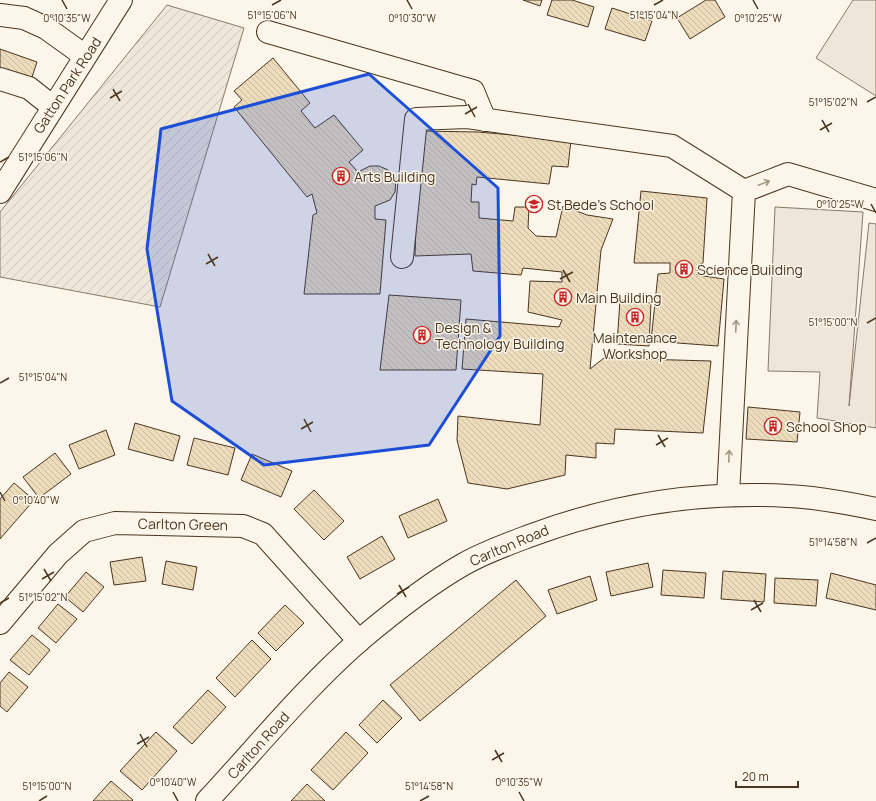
<svg xmlns="http://www.w3.org/2000/svg" width="876" height="801" viewBox="0 0 876 801" font-family="Manrope,sans-serif">
  <style>
    .garden { fill: url(#garden-furrows); stroke: #887966 }
    .pitch { fill: #ede6d9; stroke: #887966 }
    .building { fill: url(#building-back-hatch); stroke: #4a3520 }
    .lines { fill: none; stroke-linecap: round; stroke-linejoin: round }
    .minor-casing { stroke: #4a3520; stroke-width: 24 }
    .major-casing { stroke: #4a3520; stroke-width: 24 }
    .minor { stroke: #fbf6e9; stroke-width: 22 }
    .major { stroke: #fbf6e9; stroke-width: 22 }
    .oneway { stroke: #a29684 }
    .marked { fill: #1d4ed8; fill-opacity: 0.2; stroke: #1d4ed8; stroke-width: 3; stroke-linejoin: round }
    .ticks { fill: none; stroke: #4a3520; stroke-width: 1.5 }
    .labels { text-anchor: middle; dominant-baseline: central; stroke-width: 3; stroke-linejoin: round; paint-order: stroke }
    .street-label { font-size: 14px; fill: #4a3520; stroke: #fbf6e9 }
    .poi-label { font-size: 14px; fill: #4a3520; stroke: #fbf6e9; text-anchor: start }
    .ticks-label { font-size: 10px; text-anchor: middle; fill: #4a3520; stroke: #fbf6e9; stroke-width: 3; stroke-linejoin: round; paint-order: stroke }
  </style>
  <defs>
    <pattern id="garden-furrows" width="10" height="10" patternUnits="userSpaceOnUse"><rect width="10" height="10" fill="#ede6d9"/><path d="M-1 1l2-2M0 10L10 0M9 11l2-2" fill="none" stroke="#cdc6ba"/></pattern>
    <pattern id="building-back-hatch" width="6" height="6" patternUnits="userSpaceOnUse"><rect width="6" height="6" fill="#ecdcbc"/><path d="M-1 5l2 2M0 0l6 6M5-1l2 2" fill="none" stroke="#ccbda1"/></pattern>
  </defs>
  <rect width="100%" height="100%" fill="#fbf6e9"/>
  <polygon class="garden" points="167,5 244,28 160,307 0,277 0,212"/>
  <g class="pitch">
    <polygon points="853,0 876,0 876,96 816,58"/>
    <polygon points="775,207 863,212 849,406 869,223 876,224 876,428 817,418 820,372 768,371"/>
  </g>
  <g class="building">
    <polygon points="523,0 542,0 540,6"/>
    <polygon points="552,0 572,0 594,7 588,27 547,15"/>
    <polygon points="706,0 715,0 725,17 690,39 677,18"/>
    <polygon points="612,8 652,21 645,41 605,29"/>
    <polygon points="0,49 37,62 30,83 0,72"/>
    <polygon points="273,58 310,103 301,111 315,128 334,115 363,150 349,162 358,172 370,166 379,166 388,170 396,179 395,192 390,200 375,206 375,219 386,220 380,294 304,294 313,215 317,213 312,194 307,197 234,107 242,100 234,91"/>
    <polygon points="419,131 478,132 571,140 568,167 552,166 549,184 477,177 476,185 472,184 471,202 479,202 479,218 513,221 515,207 529,207 528,228 536,236 556,237 563,206 587,215 613,219 601,250 590,369 604,358 711,361 703,433 615,429 614,444 596,443 596,458 566,455 565,475 507,489 468,483 457,440 458,416 540,425 543,374 462,369 466,319 559,327 562,320 528,312 530,281 562,282 562,272 523,268 521,275 473,271 471,254 415,256"/>
    <polygon points="641,191 707,198 703,263 698,265 697,275 724,279 718,346 651,341 658,274 670,273 670,263 634,263"/>
    <polygon points="389,295 461,300 456,370 380,370"/>
    <polygon points="620,300 651,303 649,346 617,344"/>
    <polygon points="748,407 800,412 797,442 746,439"/>
    <polygon points="135,423 180,436 173,461 128,449"/>
    <polygon points="106,430 115,455 79,469 69,445"/>
    <polygon points="194,438 235,448 228,475 187,465"/>
    <polygon points="55,453 71,474 39,498 23,477"/>
    <polygon points="252,454 292,471 281,497 241,480"/>
    <polygon points="14,483 34,500 0,539 0,499"/>
    <polygon points="314,490 344,521 324,540 294,509"/>
    <polygon points="438,499 447,521 408,538 399,516"/>
    <polygon points="382,536 395,559 360,579 347,557"/>
    <polygon points="142,557 146,581 114,585 110,562"/>
    <polygon points="166,561 197,567 193,590 162,584"/>
    <polygon points="648,563 653,587 611,596 606,572"/>
    <polygon points="663,570 706,573 704,598 661,595"/>
    <polygon points="723,571 766,574 764,602 721,599"/>
    <polygon points="86,572 104,587 83,612 65,597"/>
    <polygon points="831,573 876,585 876,610 826,598"/>
    <polygon points="590,576 597,600 557,614 548,590"/>
    <polygon points="775,578 818,580 816,606 774,603"/>
    <polygon points="516,580 546,616 420,721 390,685"/>
    <polygon points="58,604 77,619 56,643 38,628"/>
    <polygon points="285,605 304,623 276,651 258,633"/>
    <polygon points="32,635 50,650 29,675 10,660"/>
    <polygon points="252,640 271,659 235,697 216,678"/>
    <polygon points="9,672 28,687 7,712 0,706 0,683"/>
    <polygon points="208,690 226,707 192,744 173,727"/>
    <polygon points="383,700 402,718 377,743 359,725"/>
    <polygon points="156,732 177,751 142,790 120,771"/>
    <polygon points="346,732 368,753 333,790 311,770"/>
    <polygon points="111,781 133,800 132,801 93,801"/>
    <polygon points="307,784 325,801 291,801"/>
  </g>
  <g class="lines">
    <defs>
      <g id="minor">
        <polyline points="0,15 24,18 46,28 85,56"/>
        <polyline points="268,32 473,91 485,120"/>
        <polyline points="0,79 29,88 53,107"/>
        <polyline points="402,257 416,119 467,117 672,146 744,191"/>
        <polyline points="728,495 744,191 788,174 876,200"/>
        <polyline points="0,623 58,554 84,531 115,523 243,526 263,534 359,641"/>
        <path d="M207 801C257 747 305 688 360 640 392 613 427 585 464 564 485 552 508 544 532 535 613 505 701 491 788 496 817 497 847 503 876 509"/>
      </g>
      <polyline id="major" points="0,192 121,0"/>
    </defs>
    <use href="#minor" class="minor-casing"/>
    <use href="#major" class="major-casing"/>
    <use href="#minor" class="minor"/>
    <use href="#major" class="major"/>
  </g>
  <defs><path id="oneway-shaft" d="M-6 0H5M1.5-3L5.5 0L1.5 3" fill="none" stroke-width="1.6" stroke-linecap="round" stroke-linejoin="round"/></defs>
  <g class="oneway">
    <use href="#oneway-shaft" transform="translate(764 183) rotate(-21)"/>
    <use href="#oneway-shaft" transform="translate(736 326) rotate(-87)"/>
    <use href="#oneway-shaft" transform="translate(729 456) rotate(-87)"/>
  </g>
  <path class="marked" d="M369 74 498 188 500 336 429 445 264 465 172 401 147 249 161 129Z"/>
  <path class="ticks" d="M62 0 67 9M407 0 412 9M753 0 758 9M272 5 281 0M654 5 663 0M113 89 120 101M110 98 122 91M867 102 876 97M468 104 475 117M465 114 477 107M822 120 829 132M820 130 832 123M0 162 9 157M871 204 876 213M208 254 215 266M206 264 218 257M563 270 570 282M560 279 573 272M867 323 876 318M0 383 9 378M304 419 311 432M301 429 313 422M658 435 665 447M656 445 668 438M0 492 5 501M867 543 876 538M44 569 51 581M42 579 54 572M399 585 406 597M397 594 409 587M754 600 761 612M0 603 9 598M751 610 763 603M140 734 147 747M137 744 149 737M495 750 502 762M492 760 504 753M173 792 178 801M519 792 524 801M39 801 47 796M420 801 429 796"/>
  <defs>
    <symbol id="building-ring" viewBox="-11 -11 22 22"><circle r="9.5" fill="#fbf6e9" stroke="#c62828" stroke-width="1.5"/><path d="M-4-6H4V6H1V3H-1V6H-4ZM-2.5-4.3h1.7v1.8h-1.7ZM.8-4.3h1.7v1.8H.8ZM-2.5-1h1.7V.8h-1.7ZM.8-1h1.7V.8H.8Z" fill="#c62828"/></symbol>
    <symbol id="school-ring" viewBox="-11 -11 22 22"><circle r="9.5" fill="#fbf6e9" stroke="#c62828" stroke-width="1.5"/><path d="M0-5L7-2L0 1L-7-2ZM-4 1L0 2.5L4 1V4Q0 6-4 4Z" fill="#c62828"/></symbol>
  </defs>
  <g fill-rule="evenodd">
    <use href="#building-ring" x="331" y="166" width="20" height="20"/>
    <use href="#school-ring" x="524" y="194" width="20" height="20"/>
    <use href="#building-ring" x="674" y="259" width="20" height="20"/>
    <use href="#building-ring" x="553" y="287" width="20" height="20"/>
    <use href="#building-ring" x="625" y="307" width="20" height="20"/>
    <use href="#building-ring" x="412" y="325" width="20" height="20"/>
    <use href="#building-ring" x="763" y="416" width="20" height="20"/>
  </g>
  <g class="labels">
    <g class="street-label">
      <text transform="translate(67 85) rotate(-57)">Gatton Park Road</text>
      <text transform="translate(183 524) rotate(1)">Carlton Green</text>
      <text transform="translate(509 545) rotate(-23)">Carlton Road</text>
      <text transform="translate(258 745) rotate(-48)">Carlton Road</text>
    </g>
    <g class="poi-label">
      <text x="354" y="176">Arts Building</text>
      <text x="547" y="204">St Bede's School</text>
      <text x="697" y="269">Science Building</text>
      <text x="576" y="297">Main Building</text>
      <text x="435" y="327">Design &amp;<tspan x="435" dy="16">Technology Building</tspan></text>
      <text x="635" y="337" text-anchor="middle">Maintenance<tspan x="635" dy="16">Workshop</tspan></text>
      <text x="786" y="426">School Shop</text>
    </g>
  </g>
  <g class="ticks-label">
    <text x="272" y="19">51°15'06"N</text>
    <text x="654" y="19">51°15'04"N</text>
    <text x="67" y="22">0°10'35"W</text>
    <text x="412" y="22">0°10'30"W</text>
    <text x="758" y="22">0°10'25"W</text>
    <text x="833" y="106">51°15'02"N</text>
    <text x="43" y="161">51°15'06"N</text>
    <text x="840" y="208">0°10'25"W</text>
    <text x="833" y="326">51°15'00"N</text>
    <text x="43" y="381">51°15'04"N</text>
    <text x="36" y="504">0°10'40"W</text>
    <text x="833" y="546">51°14'58"N</text>
    <text x="43" y="601">51°15'02"N</text>
    <text x="173" y="786">0°10'40"W</text>
    <text x="519" y="786">0°10'35"W</text>
    <text x="47" y="790">51°15'00"N</text>
    <text x="429" y="790">51°14'58"N</text>
  </g>
  <path d="M736 781v6h62v-6" fill="none" stroke="#4a3520" stroke-width="2"/>
  <text x="742" y="781" font-size="12" fill="#4a3520" stroke="#fbf6e9" stroke-width="3" paint-order="stroke">20 m</text>
</svg>
